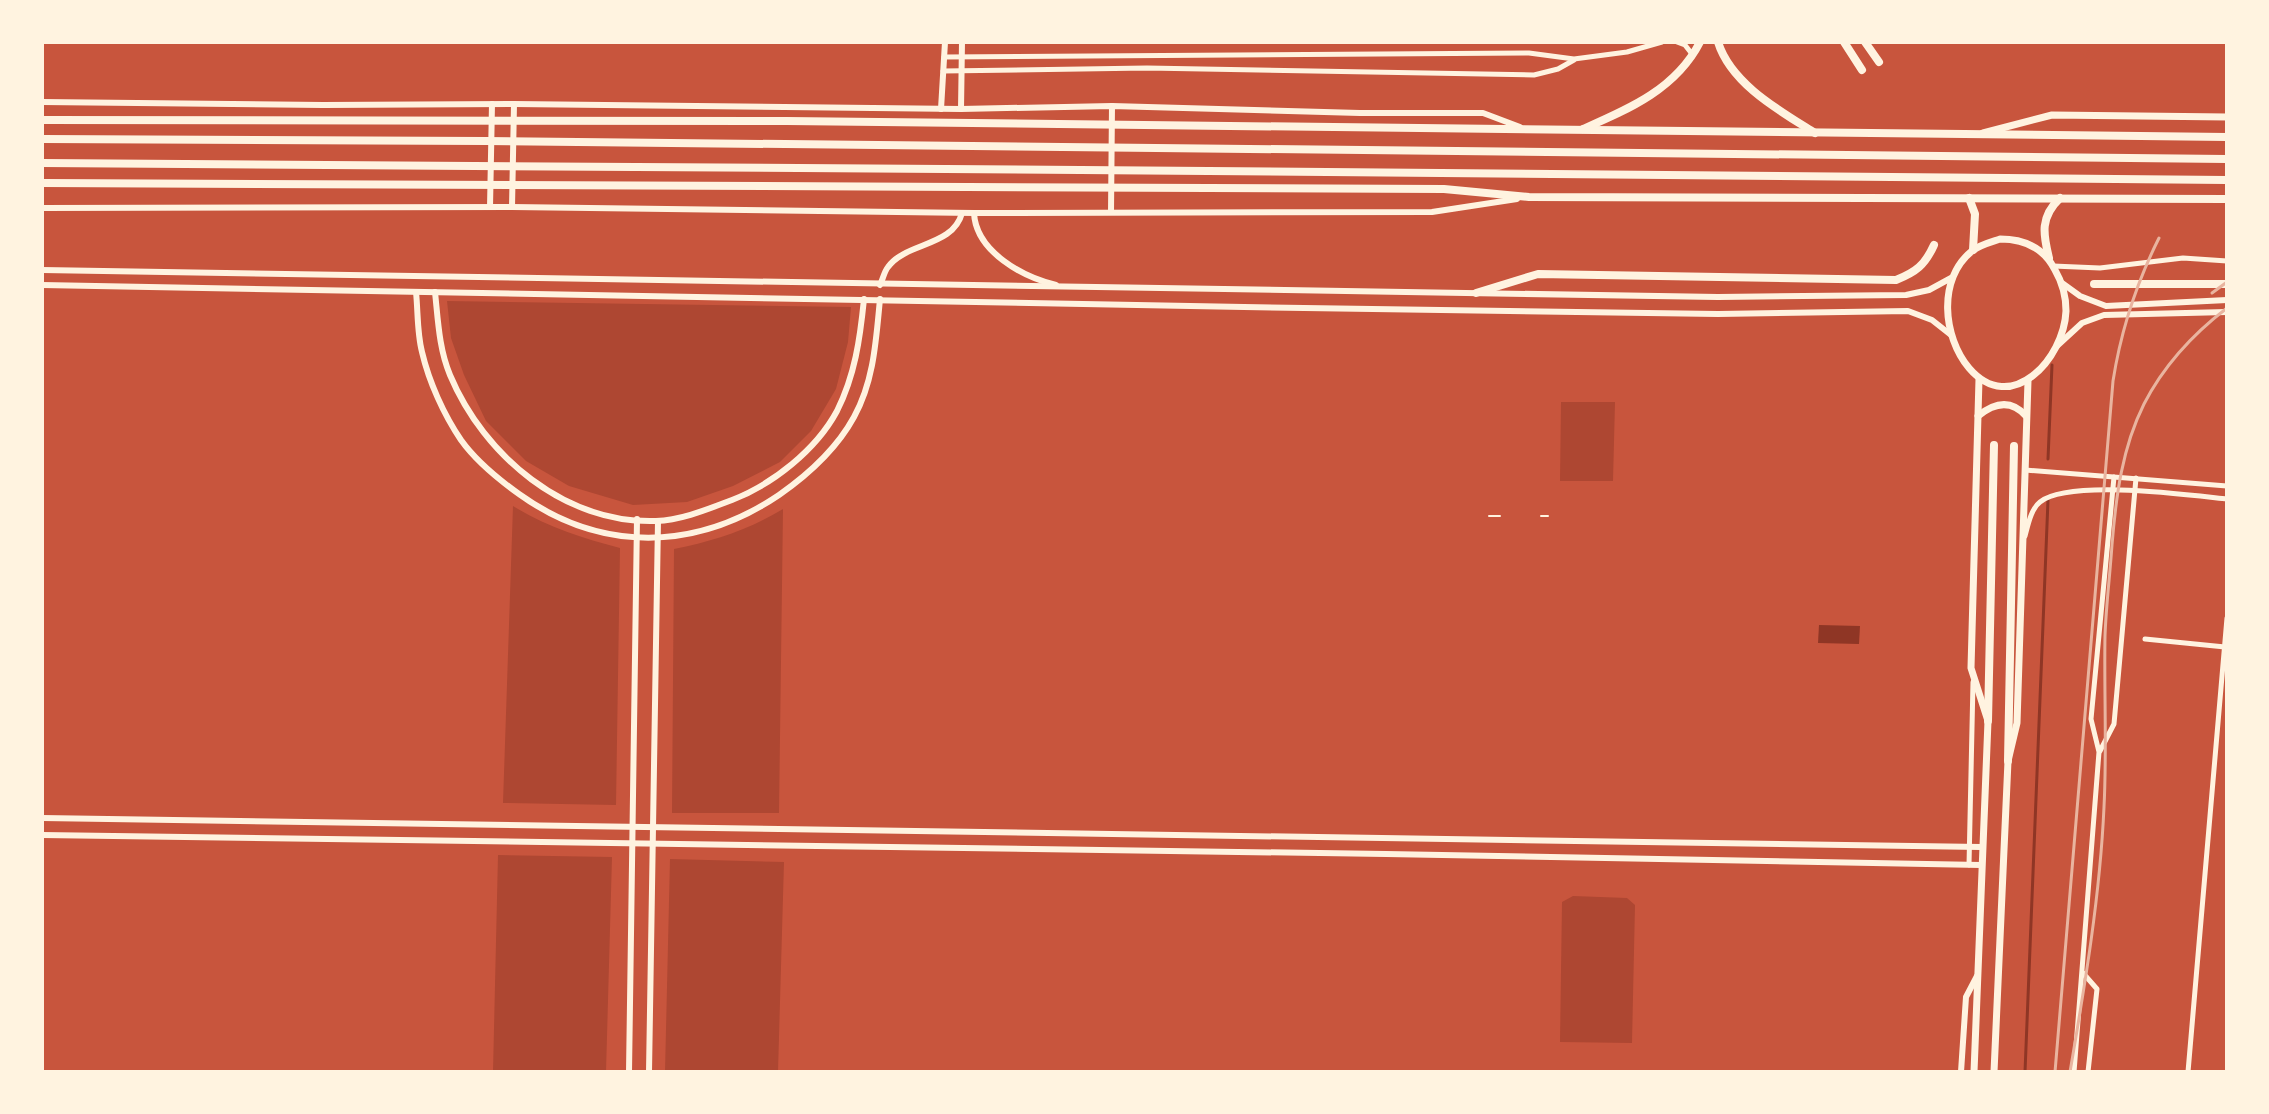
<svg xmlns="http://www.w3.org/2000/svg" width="2269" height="1114" viewBox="0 0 2269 1114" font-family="'PT Sans Narrow',sans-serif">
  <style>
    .green { fill: #ae4732 }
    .water { fill: #8f3625 }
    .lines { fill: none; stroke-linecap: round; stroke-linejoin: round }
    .stream { stroke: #8f3625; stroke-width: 3 }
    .service { stroke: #fff3e0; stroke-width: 2 }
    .minor { stroke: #fff3e0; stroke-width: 5 }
    .tertiary { stroke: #fff3e0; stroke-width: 6 }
    .secondary { stroke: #fff3e0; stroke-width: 7 }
    .trunk { stroke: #fff3e0; stroke-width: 8 }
    .motorway { stroke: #fff3e0; stroke-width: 8 }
    .rail { stroke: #e9b49f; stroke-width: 3 }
  </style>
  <rect width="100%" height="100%" fill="#c8553d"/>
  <g class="green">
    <polygon points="447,301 851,307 848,342 836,389 811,431 780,462 733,486 687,502 633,505 569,486 526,461 486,421 464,375 451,338"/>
    <polygon points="1561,402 1615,402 1613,481 1560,481"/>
    <path d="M513 506C547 527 582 538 620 548L616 805 503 803Z"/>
    <path d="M783 509 779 813H672L674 549C714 541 748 530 783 509Z"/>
    <polygon points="498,855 612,857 606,1072 493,1072"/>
    <polygon points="670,859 784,862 778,1072 665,1072"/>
    <polygon points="1573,896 1627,898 1635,905 1632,1043 1560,1042 1562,902"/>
  </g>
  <polygon class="water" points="1819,625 1860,626 1859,644 1818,643"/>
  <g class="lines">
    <g class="stream">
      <polyline points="2048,459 2052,365"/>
      <polyline points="2025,1072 2048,500"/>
    </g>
    <g class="service">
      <polyline points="1489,516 1500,516"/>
      <polyline points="1541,516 1548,516"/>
    </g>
    <g class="minor">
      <polyline points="1677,42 1685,45 1692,54"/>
      <polyline points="944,57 1529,53 1574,59 1627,52 1662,42"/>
      <polyline points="943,71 1147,68 1534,75 1558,69 1574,60"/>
      <polyline points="2053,266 2100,268 2183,258 2227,261"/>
      <polyline points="2025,470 2227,486"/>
      <path d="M2025 536C2028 525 2031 509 2040 502 2069 479 2189 495 2227 499"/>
      <polyline points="2145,639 2225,647"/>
      <polyline points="2100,751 2114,724 2136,478"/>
      <polyline points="1969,865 1973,682"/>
      <polyline points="2083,973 2097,989 2088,1072"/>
      <polyline points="2074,1072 2099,752 2091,719 2114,477"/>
      <polyline points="2188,1072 2227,618"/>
    </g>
    <g class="tertiary">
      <polyline points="42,102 323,105 514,104 961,109 1112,106 1360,113 1483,113 1520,127"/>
      <polyline points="941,109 945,42"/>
      <polyline points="961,109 962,42"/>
      <polyline points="490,207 492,104"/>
      <polyline points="512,207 514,104"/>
      <polyline points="42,208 512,207 974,213 1432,212 1517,199"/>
      <polyline points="1111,212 1112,106"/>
      <path d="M974 213C976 252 1023 277 1056 285"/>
      <polyline points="42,270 1718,297 1906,295 1929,290 1951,278"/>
      <polyline points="2062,283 2080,296 2106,306 2227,300"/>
      <polyline points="42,285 1244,307 1718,314 1908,311 1932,320 1951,335"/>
      <path d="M880 285C883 279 884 272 888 267 906 242 953 247 962 213"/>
      <path d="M416 292C418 311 417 333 422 352 429 382 444 415 461 440 476 461 498 479 519 494 601 553 696 551 779 495 809 474 836 450 854 417 874 381 876 340 880 299"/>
      <path d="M435 292C438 320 439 349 450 375 484 456 565 524 656 521 682 520 708 509 732 500 773 484 816 450 837 411 855 375 860 339 864 299"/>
      <polyline points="2057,346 2082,323 2104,315 2227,312"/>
      <polyline points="42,818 1981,847"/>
      <polyline points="42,835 1386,854 1981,865"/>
      <polyline points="629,1072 637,519"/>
      <polyline points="649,1072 658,521"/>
      <polyline points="1961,1072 1966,997 1977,976"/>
    </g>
    <g class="secondary">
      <polyline points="1983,133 2052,115 2227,117"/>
      <path d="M2000 239C2024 239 2044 248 2055 270 2062 282 2066 297 2066 311 2064 359 2011 417 1969 368 1943 337 1937 279 1972 251 1979 245 1991 242 2000 239Z"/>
      <path d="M1978 416C1994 403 2011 399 2026 416"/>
      <polyline points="1974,1072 1988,721 1971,668 1979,379"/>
      <polyline points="1994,1072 2008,761 2017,723 2028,381"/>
    </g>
    <g class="trunk">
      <path d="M1718 42C1731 84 1780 111 1815 133"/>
      <polyline points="1844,42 1862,70"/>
      <polyline points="1865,42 1879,62"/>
      <polyline points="42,120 787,121 2227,137"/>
      <path d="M1583 129C1629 109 1676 89 1700 42"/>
      <polyline points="42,183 1444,189 1529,197 2227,199"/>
      <polyline points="1969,198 1975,214 1973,250"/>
      <path d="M2049 258C2043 234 2040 217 2060 198"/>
      <polyline points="2094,284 2227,284"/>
      <path d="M1476 293 1538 274 1896 280C1916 272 1925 265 1934 245"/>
      <polyline points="1988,721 1994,445"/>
      <polyline points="2008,761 2014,446"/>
    </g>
    <g class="motorway">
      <polyline points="42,139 485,141 2227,159"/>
      <path d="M42 163C770 170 1499 170 2227 180"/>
    </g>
    <g class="rail">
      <polyline points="2212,293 2227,282"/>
      <path d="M2055 1072 2113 381C2121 330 2136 284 2159 238"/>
      <path d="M2070 1072C2085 984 2100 896 2104 807 2107 750 2104 693 2105 636 2106 606 2110 575 2112 545 2116 496 2122 448 2144 404 2164 365 2193 334 2227 308"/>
    </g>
  </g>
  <rect width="2269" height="1114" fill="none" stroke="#fff3e0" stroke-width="88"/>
</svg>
